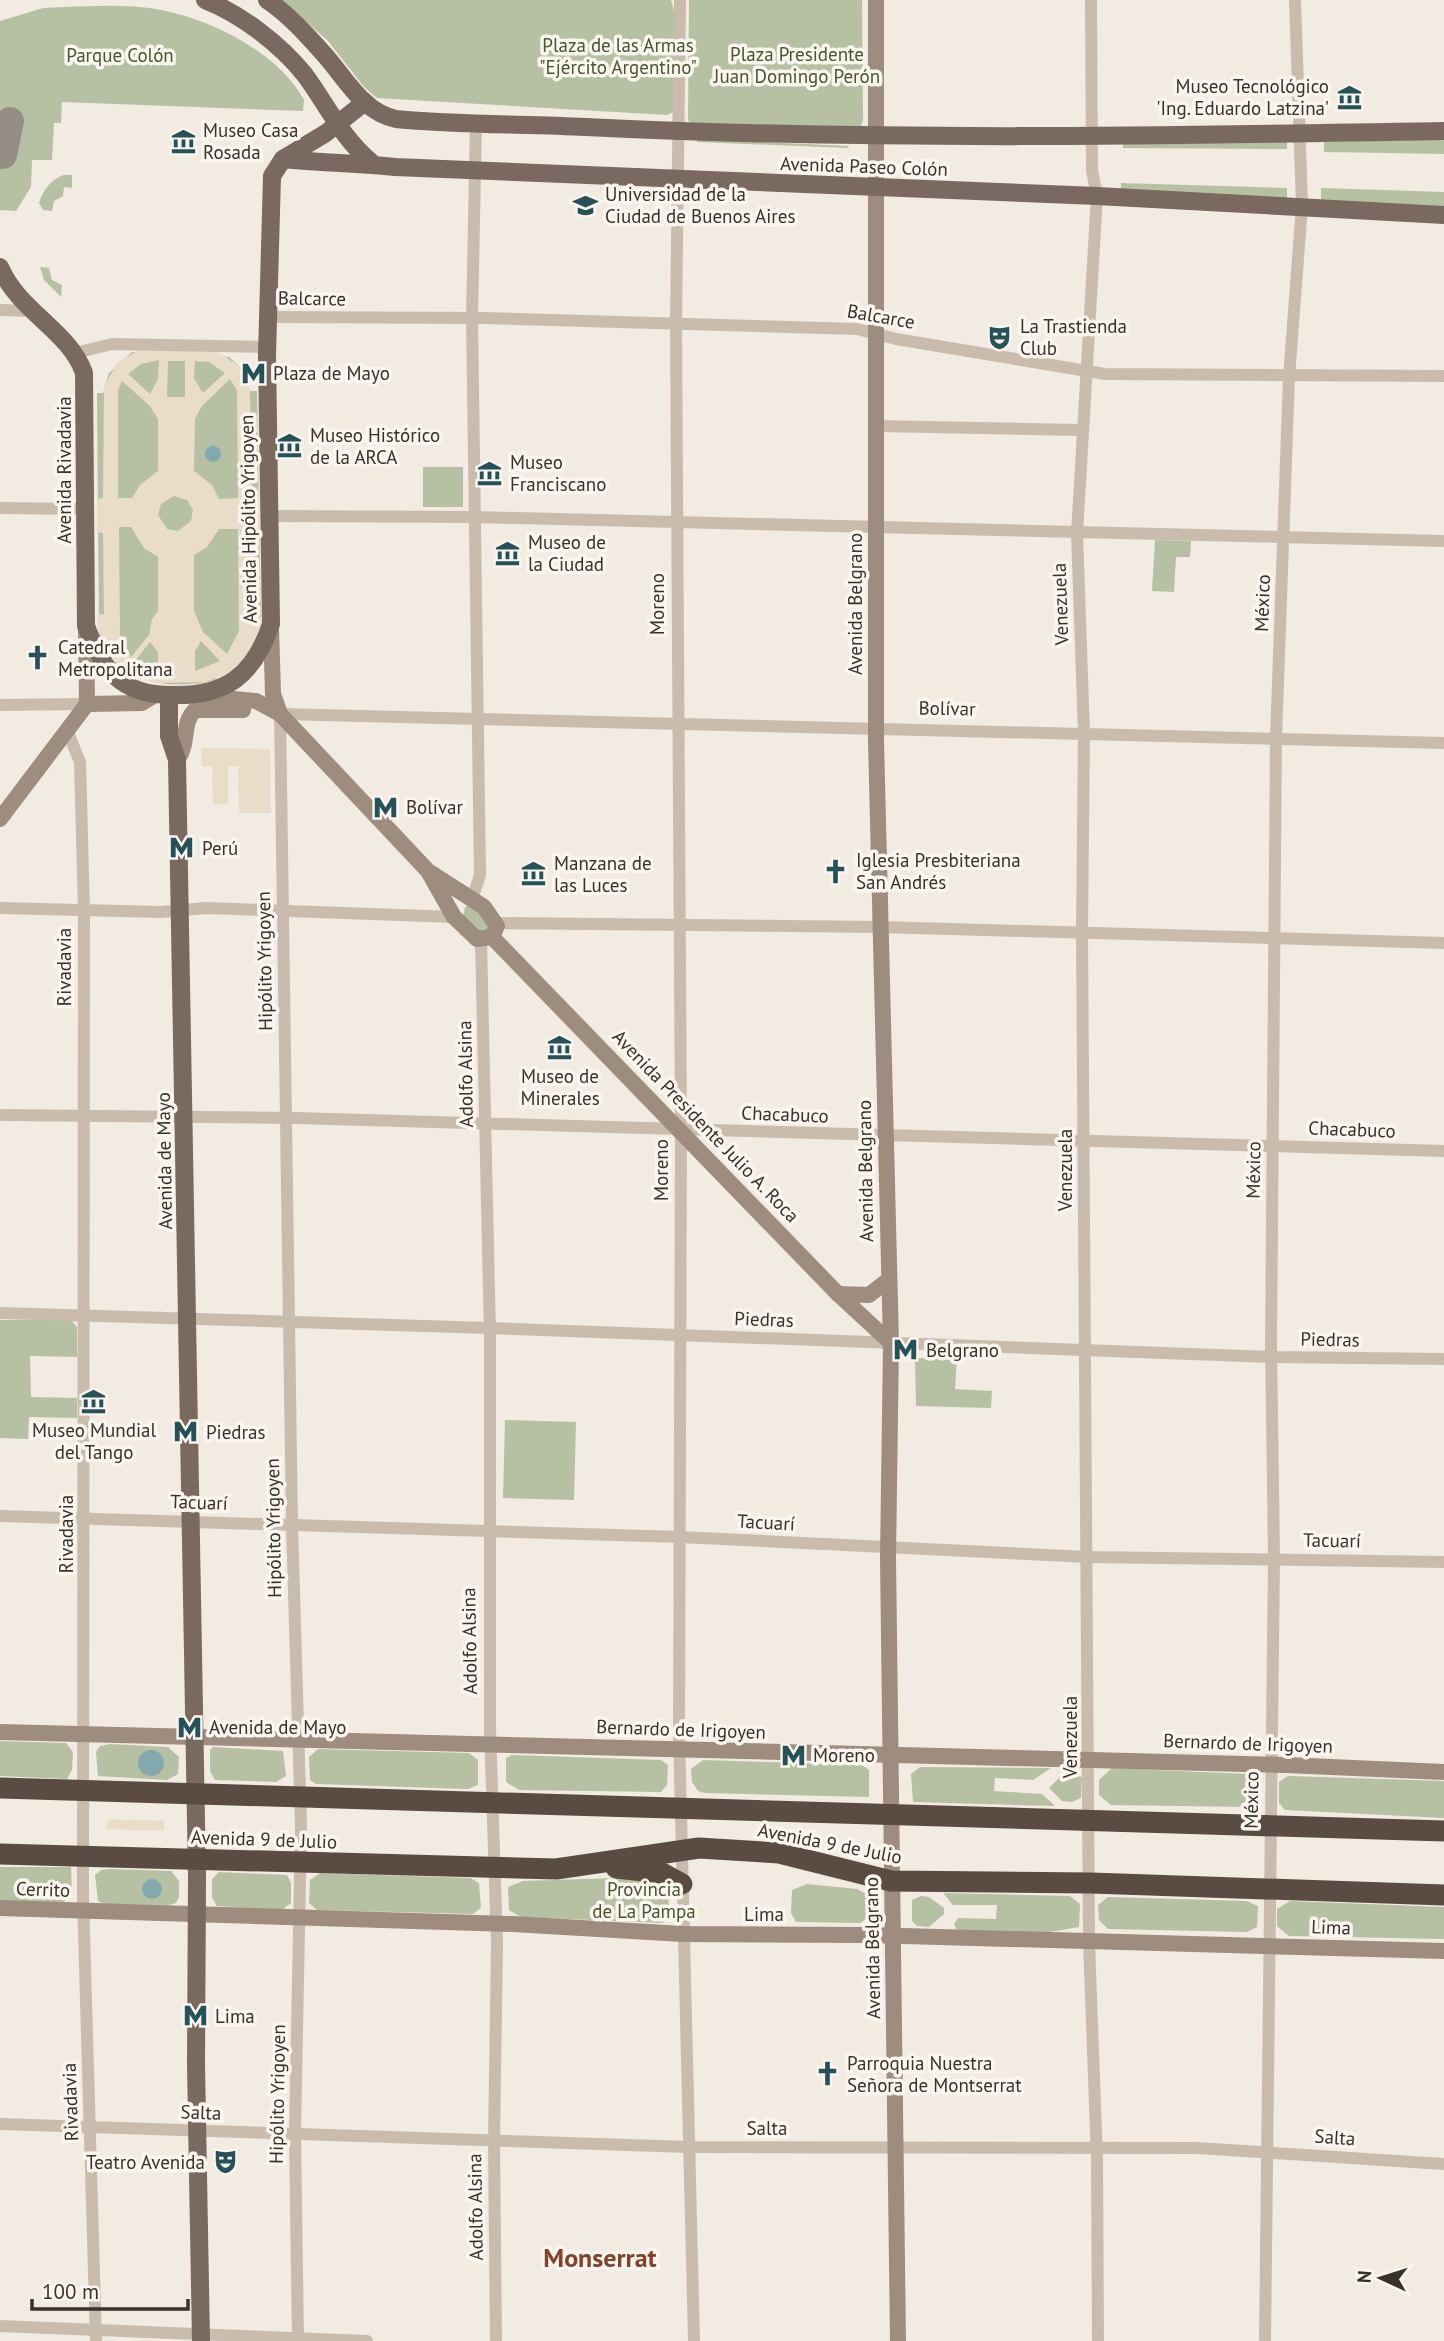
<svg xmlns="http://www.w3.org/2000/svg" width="1444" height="2341" viewBox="0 0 1444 2341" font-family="'PT Sans',sans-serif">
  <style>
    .green { fill: #b5c1a2 }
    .plaza { fill: #e9ddc9; fill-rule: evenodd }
    .water { fill: #82aaae }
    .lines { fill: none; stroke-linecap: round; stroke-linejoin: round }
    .taxiway { stroke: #968e86; stroke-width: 28 }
    .street { stroke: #cabcad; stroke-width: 12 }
    .secondary { stroke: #9e8c7f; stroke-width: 16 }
    .primary { stroke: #7a695e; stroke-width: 18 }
    .highway { stroke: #5a4b43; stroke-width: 21 }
    .labels { text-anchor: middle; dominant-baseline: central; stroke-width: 7; stroke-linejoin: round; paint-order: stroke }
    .park-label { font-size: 19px; fill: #465630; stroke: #faf5ee }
    .poi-label { font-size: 19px; fill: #39312b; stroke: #faf5ee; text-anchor: start }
    .street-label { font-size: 19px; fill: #39312b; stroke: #faf5ee }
    .district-label { font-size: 26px; font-weight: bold; fill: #844329; stroke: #faf5ee }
  </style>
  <rect width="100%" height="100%" fill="#f2ebe1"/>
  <g class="green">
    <polygon points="282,0 671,0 675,16 673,112 667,115 377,98 364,87 328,41"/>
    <polygon points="689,0 862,0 863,120 860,129 692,125 688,120"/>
    <path d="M64 7C94 6 126 4 156 9 209 18 277 51 304 100L303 111 62 102 61 123H54L52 160H32L31 187 16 211 0 210V21L43 8Z"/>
    <polygon points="1444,137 1444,154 1324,152 1324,139"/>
    <polygon points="697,139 849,146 848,148 697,142"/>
    <polygon points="1287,139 1287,149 1123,148 1123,141"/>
    <path d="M64 175H72V188L64 187 63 196 54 201 52 211 43 210 39 203C43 190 51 179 64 175Z"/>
    <polygon points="1121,183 1287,188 1287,200 1121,190"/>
    <polygon points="1321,188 1444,192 1444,207 1321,201"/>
    <polygon points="40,267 49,268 52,280 62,285 61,297 44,280"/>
    <path d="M132 352 229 357 239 366 250 391H257L261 625 215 680C169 692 115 682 99 632L97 393H103L109 373Z"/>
    <rect x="423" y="467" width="40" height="40"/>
    <polygon points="1155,540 1191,541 1190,557 1176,557 1174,592 1152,591"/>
    <polygon points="471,904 493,920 486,936 463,916 465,907"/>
    <polygon points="0,1320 71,1320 77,1327 77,1357 30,1356 31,1397 77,1398 77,1418 29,1417 28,1439 0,1438"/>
    <polygon points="915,1358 957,1358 955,1389 992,1391 991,1408 916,1406"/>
    <polygon points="505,1420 576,1422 574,1500 503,1498"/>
    <polygon points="0,1741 66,1743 73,1752 72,1770 67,1779 0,1776"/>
    <polygon points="110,1744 168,1747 179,1757 178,1774 167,1780 98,1776 96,1752 100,1746"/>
    <polygon points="213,1747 283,1751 286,1776 276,1782 215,1780 210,1771 210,1750"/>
    <polygon points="318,1749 469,1753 478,1760 478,1785 468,1789 316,1784 310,1780 309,1757"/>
    <polygon points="512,1755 661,1760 668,1765 667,1785 661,1792 519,1790 506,1782 506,1758"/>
    <polygon points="703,1760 862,1765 869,1770 869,1797 705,1793 698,1791 692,1782 691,1769"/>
    <polygon points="920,1767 1051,1768 1033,1780 995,1778 994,1791 1042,1794 1055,1806 913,1802 911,1774"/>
    <polygon points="1112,1768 1248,1774 1260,1782 1259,1801 1248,1807 1111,1805 1099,1795 1099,1780"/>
    <polygon points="1064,1773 1082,1777 1081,1798 1072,1802 1062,1801 1049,1788"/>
    <polygon points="1288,1776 1444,1781 1444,1818 1285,1810 1279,1803 1279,1782"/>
    <polygon points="0,1867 71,1867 72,1896 62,1903 0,1901"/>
    <polygon points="109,1869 171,1871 179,1881 179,1897 176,1903 169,1905 104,1904 98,1901 95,1875 101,1870"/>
    <polygon points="219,1872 287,1875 291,1883 291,1903 282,1910 217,1906 212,1898 212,1879"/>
    <polygon points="320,1873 470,1878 479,1883 481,1908 473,1914 317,1910 309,1903 310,1880"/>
    <polygon points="646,1877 668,1887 669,1912 663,1923 521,1917 509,1910 508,1887 523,1881"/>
    <polygon points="807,1884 857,1889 868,1895 869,1917 860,1923 796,1922 791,1913 792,1890"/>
    <polygon points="943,1893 1070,1896 1080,1904 1079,1927 1050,1932 958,1932 954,1924 958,1918 996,1919 997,1905 953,1905"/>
    <polygon points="921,1896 929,1897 944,1908 944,1914 929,1927 917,1926 912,1921 912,1900"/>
    <polygon points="1108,1897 1247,1901 1258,1906 1257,1927 1247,1932 1108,1929 1099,1920 1098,1905"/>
    <polygon points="1290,1901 1444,1907 1444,1939 1289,1936 1277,1926 1277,1909"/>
  </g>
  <g class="plaza">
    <path d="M139 350 216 351 239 366 250 391 252 497H259L260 532H253L255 616 261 617V625L245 660 231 672 206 682 157 683 139 678 116 663 99 632 97 615 104 614 103 533 97 532V499L103 498 104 386 118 362ZM159 360 158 379 150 394 128 374 141 364ZM168 361H185V397H167ZM195 361 209 362 225 373 203 393 194 378ZM230 379 237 390 238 498 219 499 212 485 194 471 195 419 202 406ZM122 381 150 406 158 419V471L140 485 132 498H118V390ZM174 496 187 500 193 510 191 521 178 531 167 529 158 515 161 504ZM119 527H131L144 548 158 557V611L152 619 149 635 131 657 120 635ZM219 529H238L239 631 227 654 203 632 194 611V555L207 547ZM201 641 220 661 195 671V651ZM150 642 158 652V671L135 661Z"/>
    <polygon points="201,748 270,749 271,813 239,813 238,766 228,767 228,804 213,804 212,766 202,766"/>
    <polygon points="108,1819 164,1821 164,1831 107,1829"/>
  </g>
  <g class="water">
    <circle cx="213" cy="454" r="8"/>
    <circle cx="151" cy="1763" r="13"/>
    <circle cx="152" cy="1889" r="10"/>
  </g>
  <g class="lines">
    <polyline class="taxiway" points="3,155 10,121"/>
    <g class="street">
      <polyline points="680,0 676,323 681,1130 679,1735 694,2341"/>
      <polyline points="1091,0 1092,170 1097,196 1077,533 1084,733 1082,931 1089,1942 1097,2159 1098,2341"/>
      <polyline points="0,310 30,311"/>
      <polyline points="267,317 484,318 857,329 896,339 1105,374 1444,376"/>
      <polyline points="75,353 112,344 267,347"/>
      <polyline points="876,426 1082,430"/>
      <polyline points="0,508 84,509"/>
      <polyline points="268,516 474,517 1444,541"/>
      <polyline points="0,705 87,704"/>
      <polyline points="67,730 80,762 84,911 83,1898 96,2341"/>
      <polyline points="472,899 480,875 472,318 476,122"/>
      <polyline points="0,908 161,912 206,908 454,917"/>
      <polyline points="496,923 881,927 1444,943"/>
      <polyline points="481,940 490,1335 490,1728 497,1943 494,2142 496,2341"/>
      <polyline points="0,1115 296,1118 1444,1151"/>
      <polyline points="0,1313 489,1328 1272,1357 1444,1359"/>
      <polyline points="0,1516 680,1537 1088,1557 1444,1562"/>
      <polyline points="0,2124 688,2147 1197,2148 1444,2164"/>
      <polyline points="0,2326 367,2341"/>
      <polyline points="298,2341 295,2134 301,1826 292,1525 280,714 1444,743"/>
      <polyline points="1265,2341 1274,1558 1271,1344 1276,738 1289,377 1302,206 1295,0"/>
    </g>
    <g class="secondary">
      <polyline points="876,0 876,741 891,1343 888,1558 898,2341"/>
      <polyline points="271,627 273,694 280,714"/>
      <polyline points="86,630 87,704"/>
      <polyline points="200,696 256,701 280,714 428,871 454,917 477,939 492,937 497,926 484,907 428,871"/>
      <polyline points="87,704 142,703 155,695"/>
      <path d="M177 760C190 743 181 723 195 710H243"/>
      <polyline points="0,819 87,704"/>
      <polyline points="492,937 838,1294 891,1343"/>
      <polyline points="838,1294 869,1295 887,1281"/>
      <polyline points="0,1732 1286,1765 1444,1772"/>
      <polyline points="0,1908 513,1924 683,1934 868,1935 1444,1951"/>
    </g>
    <g class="primary">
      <path d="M205 0C241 14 280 44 305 75 327 105 342 138 371 162"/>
      <path d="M267 0C288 14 306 34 323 53 345 77 362 112 396 119 459 125 523 124 586 127 872 141 1158 136 1444 131"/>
      <path d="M283 159C321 163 358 163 395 167L1097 196 1444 215"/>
      <path d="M0 267C19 312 69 330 84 373L86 626C93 644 101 663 116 677 131 691 151 695 171 695 226 697 254 675 271 624L267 355 272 176 283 159 326 133 365 102"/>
      <polyline points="169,695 169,736 177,760 197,1877 196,2064 201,2341"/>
    </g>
    <g class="highway">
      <polyline points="0,1788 1444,1831"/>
      <polyline points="0,1854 556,1869 699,1848 779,1853 891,1881 1091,1883 1444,1895"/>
      <polyline points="616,1868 662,1873 682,1884"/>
    </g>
  </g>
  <defs>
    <symbol id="museum-bare" viewBox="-9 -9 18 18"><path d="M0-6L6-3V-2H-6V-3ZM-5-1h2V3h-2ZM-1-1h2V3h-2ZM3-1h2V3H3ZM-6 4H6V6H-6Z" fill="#235259" stroke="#faf5ee" stroke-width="2.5" paint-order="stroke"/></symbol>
    <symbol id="university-bare" viewBox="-9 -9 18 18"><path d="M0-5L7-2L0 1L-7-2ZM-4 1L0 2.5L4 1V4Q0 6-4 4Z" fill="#235259" stroke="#faf5ee" stroke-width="2.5" paint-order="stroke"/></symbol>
    <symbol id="theatre-bare" viewBox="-9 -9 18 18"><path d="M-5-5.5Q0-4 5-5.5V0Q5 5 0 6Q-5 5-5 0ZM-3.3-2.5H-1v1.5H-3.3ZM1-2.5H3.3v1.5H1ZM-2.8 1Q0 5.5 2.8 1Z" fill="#235259" stroke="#faf5ee" stroke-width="2.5" paint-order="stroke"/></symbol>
    <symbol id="metro-bare" viewBox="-9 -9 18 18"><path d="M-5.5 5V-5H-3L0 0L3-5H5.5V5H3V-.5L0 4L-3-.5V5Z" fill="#235259" stroke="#faf5ee" stroke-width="2.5" paint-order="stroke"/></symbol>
    <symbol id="church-bare" viewBox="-9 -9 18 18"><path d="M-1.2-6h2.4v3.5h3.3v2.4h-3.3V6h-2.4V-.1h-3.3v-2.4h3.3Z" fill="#235259" stroke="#faf5ee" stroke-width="2.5" paint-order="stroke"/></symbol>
  </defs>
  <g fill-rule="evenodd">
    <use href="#museum-bare" x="1332" y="80" width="35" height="35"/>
    <use href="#museum-bare" x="166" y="124" width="35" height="35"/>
    <use href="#university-bare" x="568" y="188" width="35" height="35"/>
    <use href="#theatre-bare" x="982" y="320" width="35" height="35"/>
    <use href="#metro-bare" x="236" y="356" width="35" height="35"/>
    <use href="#museum-bare" x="272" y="428" width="35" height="35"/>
    <use href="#museum-bare" x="472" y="456" width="35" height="35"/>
    <use href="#museum-bare" x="490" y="536" width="35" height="35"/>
    <use href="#church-bare" x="20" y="640" width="35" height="35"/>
    <use href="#metro-bare" x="368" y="790" width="35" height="35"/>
    <use href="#metro-bare" x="164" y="830" width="35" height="35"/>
    <use href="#church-bare" x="818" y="854" width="35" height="35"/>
    <use href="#museum-bare" x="516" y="856" width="35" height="35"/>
    <use href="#museum-bare" x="542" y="1030" width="35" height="35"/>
    <use href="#metro-bare" x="888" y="1332" width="35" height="35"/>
    <use href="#museum-bare" x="76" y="1384" width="35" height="35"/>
    <use href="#metro-bare" x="168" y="1414" width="35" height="35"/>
    <use href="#metro-bare" x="172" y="1710" width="35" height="35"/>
    <use href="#metro-bare" x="776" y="1738" width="35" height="35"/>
    <use href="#metro-bare" x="178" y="1998" width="35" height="35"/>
    <use href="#church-bare" x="810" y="2056" width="35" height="35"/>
    <use href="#theatre-bare" x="208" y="2144" width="35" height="35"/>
  </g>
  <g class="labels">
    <g class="park-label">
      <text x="618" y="45">Plaza de las Armas<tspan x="618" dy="22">"Ejército Argentino"</tspan></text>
      <text x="797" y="54">Plaza Presidente<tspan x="797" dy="22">Juan Domingo Perón</tspan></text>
      <text x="120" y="55">Parque Colón</text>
      <text x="644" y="1889">Provincia<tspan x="644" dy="22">de La Pampa</tspan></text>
    </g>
    <g class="poi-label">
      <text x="1329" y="86" text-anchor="end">Museo Tecnológico<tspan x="1329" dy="22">'Ing. Eduardo Latzina'</tspan></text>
      <text x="203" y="130">Museo Casa<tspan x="203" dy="22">Rosada</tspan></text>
      <text x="605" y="194">Universidad de la<tspan x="605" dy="22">Ciudad de Buenos Aires</tspan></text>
      <text x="1020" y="326">La Trastienda<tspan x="1020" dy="22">Club</tspan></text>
      <text x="273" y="373">Plaza de Mayo</text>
      <text x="310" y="435">Museo Histórico<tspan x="310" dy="22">de la ARCA</tspan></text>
      <text x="510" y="462">Museo<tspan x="510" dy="22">Franciscano</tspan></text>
      <text x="528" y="542">Museo de<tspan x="528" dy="22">la Ciudad</tspan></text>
      <text x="58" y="647">Catedral<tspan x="58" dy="22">Metropolitana</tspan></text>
      <text x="406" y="807">Bolívar</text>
      <text x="202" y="848">Perú</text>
      <text x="856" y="860">Iglesia Presbiteriana<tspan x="856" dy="22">San Andrés</tspan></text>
      <text x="554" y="863">Manzana de<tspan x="554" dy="22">las Luces</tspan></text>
      <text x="560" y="1076" text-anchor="middle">Museo de<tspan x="560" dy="22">Minerales</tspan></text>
      <text x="926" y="1350">Belgrano</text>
      <text x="94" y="1430" text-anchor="middle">Museo Mundial<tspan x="94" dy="22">del Tango</tspan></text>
      <text x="206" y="1432">Piedras</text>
      <text x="209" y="1727">Avenida de Mayo</text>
      <text x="813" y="1755">Moreno</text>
      <text x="215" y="2016">Lima</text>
      <text x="847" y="2063">Parroquia Nuestra<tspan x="847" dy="22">Señora de Montserrat</tspan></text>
      <text x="205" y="2162" text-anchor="end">Teatro Avenida</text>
    </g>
    <g class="street-label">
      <text transform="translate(864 166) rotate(2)">Avenida Paseo Colón</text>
      <text transform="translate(312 298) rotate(1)">Balcarce</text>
      <text transform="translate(881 316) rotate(10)">Balcarce</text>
      <text transform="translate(64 470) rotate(-90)">Avenida Rivadavia</text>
      <text transform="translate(248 519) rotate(-91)">Avenida Hipólito Yrigoyen</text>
      <text transform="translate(1262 603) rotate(-88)">México</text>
      <text transform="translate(657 604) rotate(-90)">Moreno</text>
      <text transform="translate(855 604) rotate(-90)">Avenida Belgrano</text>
      <text transform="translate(1060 604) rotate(-92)">Venezuela</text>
      <text transform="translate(947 708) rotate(1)">Bolívar</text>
      <text transform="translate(264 961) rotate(-91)">Hipólito Yrigoyen</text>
      <text transform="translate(64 967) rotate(-90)">Rivadavia</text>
      <text transform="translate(465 1074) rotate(-91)">Adolfo Alsina</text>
      <text transform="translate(785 1114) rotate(2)">Chacabuco</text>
      <text transform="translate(706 1126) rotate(46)">Avenida Presidente Julio A. Roca</text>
      <text transform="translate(1352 1129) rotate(2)">Chacabuco</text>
      <text transform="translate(164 1161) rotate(-91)">Avenida de Mayo</text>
      <text transform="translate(661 1170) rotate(-90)">Moreno</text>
      <text transform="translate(1065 1170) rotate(-90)">Venezuela</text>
      <text transform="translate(1253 1170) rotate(-89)">México</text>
      <text transform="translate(865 1171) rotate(-91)">Avenida Belgrano</text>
      <text transform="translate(764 1319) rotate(2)">Piedras</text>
      <text transform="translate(1330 1339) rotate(1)">Piedras</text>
      <text transform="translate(199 1502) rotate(2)">Tacuarí</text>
      <text transform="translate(766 1522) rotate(3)">Tacuarí</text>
      <text transform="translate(273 1528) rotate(-91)">Hipólito Yrigoyen</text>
      <text transform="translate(66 1534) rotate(-90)">Rivadavia</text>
      <text transform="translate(1332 1540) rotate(1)">Tacuarí</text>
      <text transform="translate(469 1641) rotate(-91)">Adolfo Alsina</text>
      <text transform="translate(681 1729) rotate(2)">Bernardo de Irigoyen</text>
      <text transform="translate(1070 1737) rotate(-90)">Venezuela</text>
      <text transform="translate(1248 1743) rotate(2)">Bernardo de Irigoyen</text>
      <text transform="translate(1251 1800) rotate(-89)">México</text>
      <text transform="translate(264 1839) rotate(2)">Avenida 9 de Julio</text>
      <text transform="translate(830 1843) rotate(11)">Avenida 9 de Julio</text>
      <text transform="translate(43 1889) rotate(2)">Cerrito</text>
      <text x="764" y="1914">Lima</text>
      <text transform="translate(1331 1927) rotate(2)">Lima</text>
      <text transform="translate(872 1948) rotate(-91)">Avenida Belgrano</text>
      <text transform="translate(277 2094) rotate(-89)">Hipólito Yrigoyen</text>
      <text transform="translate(70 2102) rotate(-92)">Rivadavia</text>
      <text transform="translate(201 2112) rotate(2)">Salta</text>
      <text x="767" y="2128">Salta</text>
      <text transform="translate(1335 2137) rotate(4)">Salta</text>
      <text transform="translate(475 2207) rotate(-91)">Adolfo Alsina</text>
    </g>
    <g class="district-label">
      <text x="600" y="2257">Monserrat</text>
    </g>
  </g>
  <g transform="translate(1381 2278) rotate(274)" stroke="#faf5ee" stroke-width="5" paint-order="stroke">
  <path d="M0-5L12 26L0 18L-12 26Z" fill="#39312b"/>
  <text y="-10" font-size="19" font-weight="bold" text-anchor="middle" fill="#39312b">N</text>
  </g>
  <path d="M32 2299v10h156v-10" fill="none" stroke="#39312b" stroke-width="3.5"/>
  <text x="42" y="2299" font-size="21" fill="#39312b" stroke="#faf5ee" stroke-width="5" paint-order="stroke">100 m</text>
</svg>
